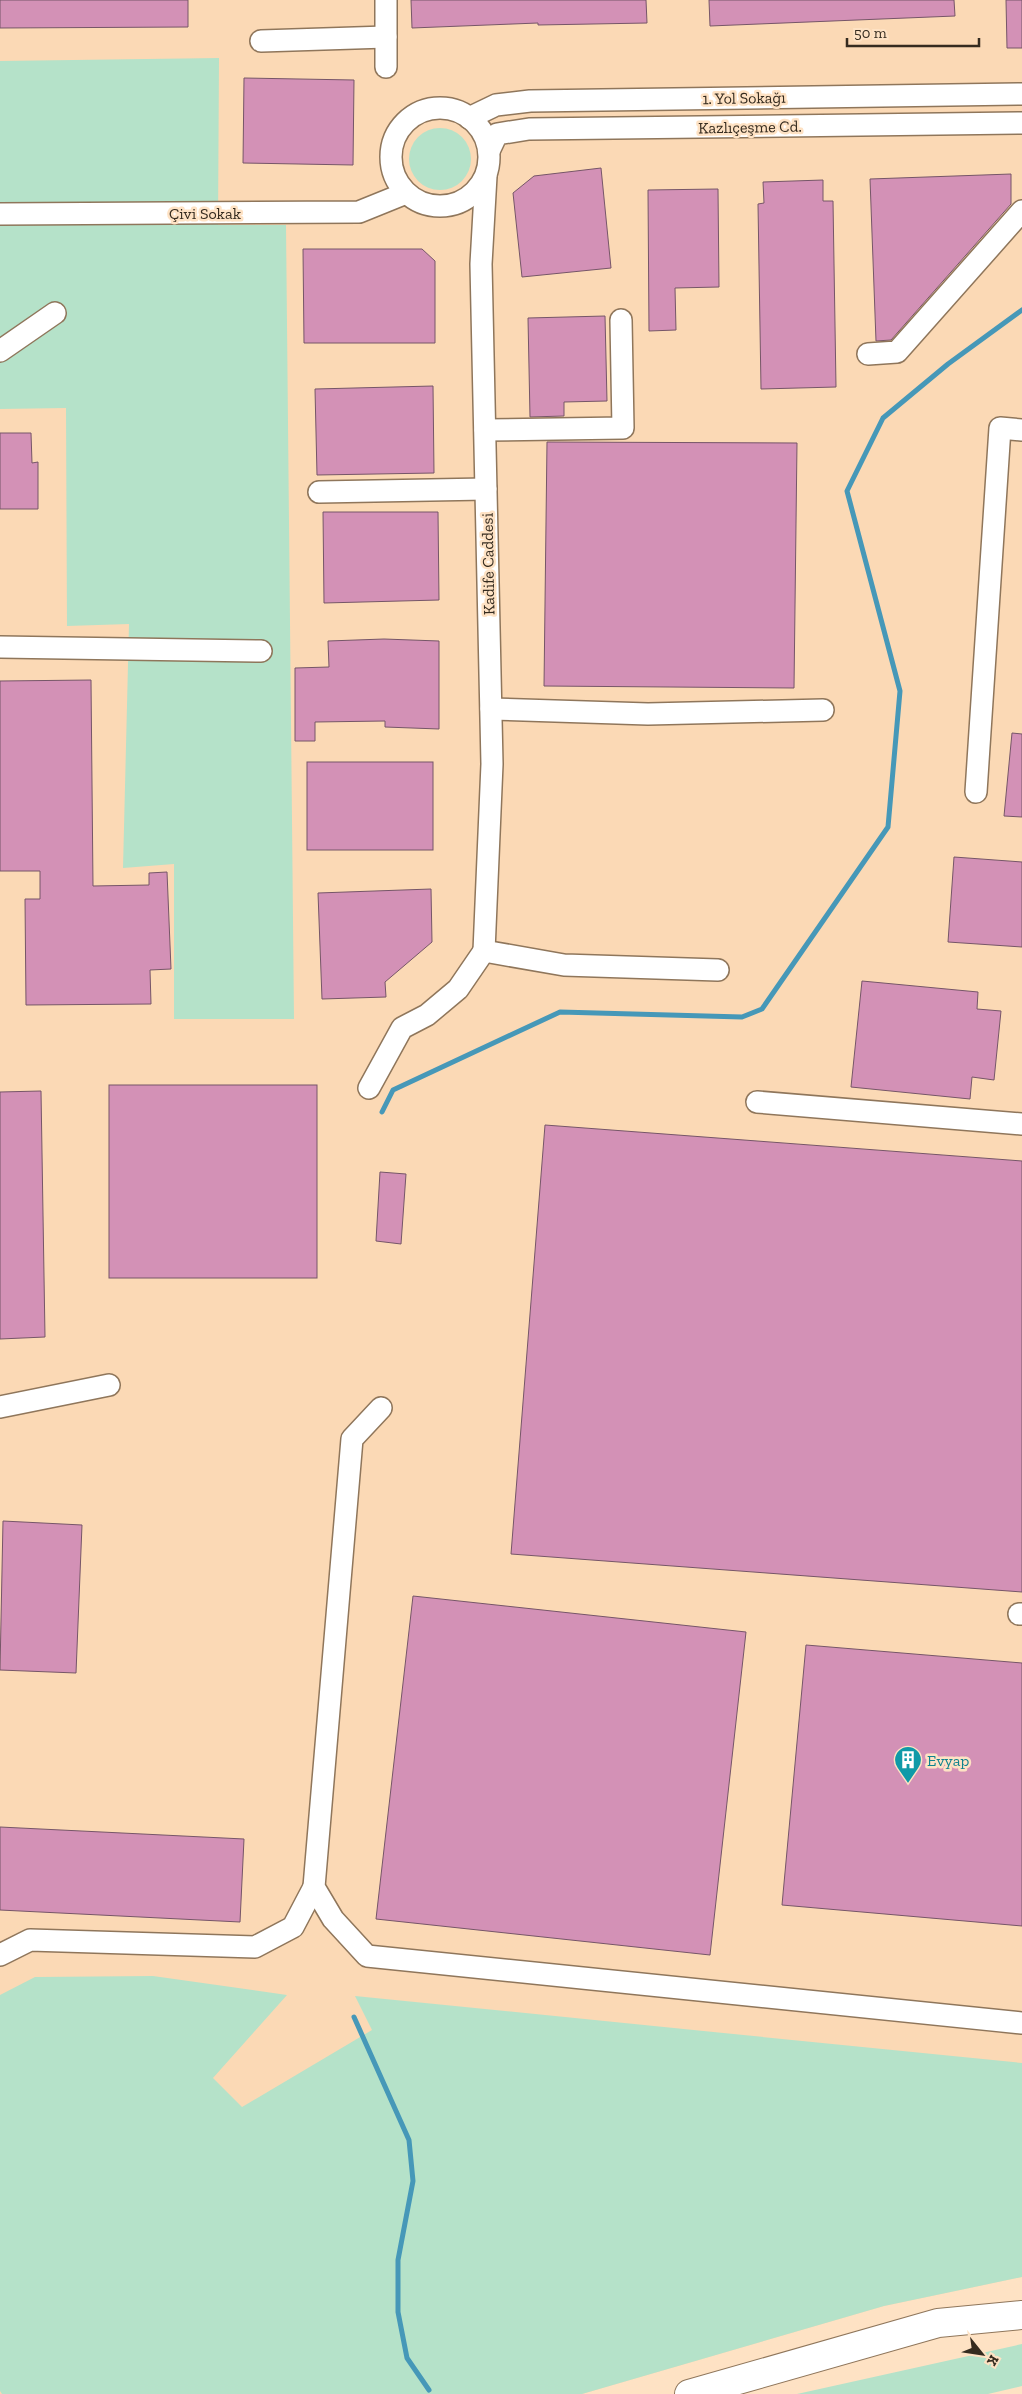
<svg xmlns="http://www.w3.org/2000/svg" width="1022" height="2394" viewBox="0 0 1022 2394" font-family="'Zilla Slab',serif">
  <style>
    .built { fill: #fbd9b5 }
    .green { fill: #b5e2c9 }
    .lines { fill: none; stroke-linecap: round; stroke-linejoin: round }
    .stream { stroke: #4698b8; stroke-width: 5 }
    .building { fill: #d391b6; stroke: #765668 }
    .minor-casing { stroke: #8f765b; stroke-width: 24 }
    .major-casing { stroke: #8f765b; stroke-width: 30 }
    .minor { stroke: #fff; stroke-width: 21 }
    .major { stroke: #fff; stroke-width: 28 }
    .labels { text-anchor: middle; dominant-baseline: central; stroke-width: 5; stroke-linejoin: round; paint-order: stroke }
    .street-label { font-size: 16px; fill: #352b1f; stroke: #fee2c4 }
    .culture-label { font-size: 16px; fill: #0d838f; stroke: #fee2c4; text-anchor: start }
  </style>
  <rect width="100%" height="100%" fill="#fee2c4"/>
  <polygon class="built" points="0,0 1022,0 1022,2277 884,2306 582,2394 0,2394"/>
  <g class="green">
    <polygon points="219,58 218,225 286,225 294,1019 174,1019 174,864 123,868 129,624 67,626 66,408 0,409 0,61"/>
    <circle cx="440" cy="159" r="31"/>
    <polygon points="153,1976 287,1995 213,2078 242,2107 372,2030 355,1996 1022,2063 1022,2277 884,2306 582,2394 2,2394 0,2391 0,1995 35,1977"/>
    <polygon points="1022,2344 1022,2386 988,2394 797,2394"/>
  </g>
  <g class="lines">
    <g class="stream">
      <polyline points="382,1112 393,1090 560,1012 742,1017 762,1009 888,827 900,691 847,491 883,418 948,364 1022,310"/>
      <polyline points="354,2017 409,2140 413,2181 398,2260 398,2312 407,2358 429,2390"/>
    </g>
  </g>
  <g class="building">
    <polygon points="0,0 188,0 188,27 0,28"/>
    <polygon points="411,0 646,0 647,23 538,25 538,23 412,28"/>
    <polygon points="709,0 954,0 955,16 710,26"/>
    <polygon points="1006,0 1022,0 1022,48 1007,48"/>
    <polygon points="244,78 354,80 353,165 243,163"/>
    <polygon points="601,168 611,268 522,277 513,193 534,176"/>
    <polygon points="1011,174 1011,204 891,340 876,341 870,179"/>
    <polygon points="823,180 823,201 833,201 836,387 761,389 758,204 764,203 763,182"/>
    <polygon points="718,189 719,287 675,288 676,330 649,331 648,190"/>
    <polygon points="303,249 422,249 435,261 435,343 304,343"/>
    <polygon points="605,316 607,401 564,402 564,416 530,417 528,318"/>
    <polygon points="433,386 434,473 317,475 315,389"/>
    <polygon points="0,433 31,433 32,463 38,462 38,509 0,509"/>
    <polygon points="547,442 797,443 794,688 544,686"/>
    <polygon points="323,512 438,512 439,600 324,603"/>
    <polygon points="384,639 439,641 439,729 385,727 385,721 315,722 315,741 295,741 295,668 329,667 328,641"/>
    <polygon points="91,680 93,886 149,885 149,873 167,872 171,969 150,970 151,1004 26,1005 25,899 40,899 40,871 0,871 0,681"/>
    <polygon points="1012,733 1022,734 1022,817 1004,816"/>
    <rect x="307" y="762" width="126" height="88"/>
    <polygon points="954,857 1022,862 1022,947 948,942"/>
    <polygon points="431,889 432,942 385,982 386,997 322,999 318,893"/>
    <polygon points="862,981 978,992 977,1009 1001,1011 994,1080 972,1077 970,1099 851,1087"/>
    <rect x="109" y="1085" width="208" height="193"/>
    <polygon points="41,1091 45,1337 0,1339 0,1092"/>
    <polygon points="545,1125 1022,1161 1022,1592 511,1554"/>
    <polygon points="380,1172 406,1174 401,1244 376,1241"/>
    <polygon points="3,1521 82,1525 76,1673 0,1670"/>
    <polygon points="413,1596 746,1632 710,1955 376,1919"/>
    <polygon points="806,1645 1022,1663 1022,1926 782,1905"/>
    <polygon points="0,1827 244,1839 240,1922 0,1910"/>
  </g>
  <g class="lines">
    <defs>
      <g id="minor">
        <polyline points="386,0 386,67"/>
        <polyline points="261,41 386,37"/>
        <circle cx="440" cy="157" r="49"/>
        <polyline points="469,118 496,105 530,101 1022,94"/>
        <polyline points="489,151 497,134 529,129 1022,123"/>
        <polyline points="0,214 359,212 406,193"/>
        <polyline points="0,351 55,313"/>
        <polyline points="868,354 897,352 1022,211"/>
        <polyline points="485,430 623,428 621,320"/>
        <polyline points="319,492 486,489"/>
        <polyline points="0,647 261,651"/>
        <polyline points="491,709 648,714 823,710"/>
        <polyline points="976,792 1000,428 1022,430"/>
        <polyline points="484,951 492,764 481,264 486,176"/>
        <polyline points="484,951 564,965 718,970"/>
        <polyline points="369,1088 402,1028 427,1015 458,989 484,951"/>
        <polyline points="757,1102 1022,1124"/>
        <polyline points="0,1407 109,1385"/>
        <polyline points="381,1408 352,1439 314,1887 333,1919 367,1956 1022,2023"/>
        <polyline points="1019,1614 1022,1614"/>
        <polyline points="0,1955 30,1940 255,1947 293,1927 314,1887"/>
      </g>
      <polyline id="major" points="689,2394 938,2323 1022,2315"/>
    </defs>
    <use href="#minor" class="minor-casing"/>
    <use href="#major" class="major-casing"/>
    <use href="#minor" class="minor"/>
    <use href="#major" class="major"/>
  </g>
  <defs>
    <symbol id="building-pin" viewBox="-11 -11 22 30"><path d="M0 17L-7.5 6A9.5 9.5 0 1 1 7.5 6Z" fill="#0f9aa8" stroke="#fee2c4"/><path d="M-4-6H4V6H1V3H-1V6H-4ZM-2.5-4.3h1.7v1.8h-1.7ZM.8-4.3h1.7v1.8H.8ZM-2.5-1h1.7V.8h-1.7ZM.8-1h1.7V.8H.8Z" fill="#fff"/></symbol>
  </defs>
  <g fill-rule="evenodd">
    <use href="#building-pin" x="892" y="1744" width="32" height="43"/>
  </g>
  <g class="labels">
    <g class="street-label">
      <text transform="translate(744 98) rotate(-1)">1. Yol Sokağı</text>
      <text transform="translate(750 127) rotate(-1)">Kazlıçeşme Cd.</text>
      <text x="205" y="213">Çivi Sokak</text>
      <text transform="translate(488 564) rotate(-91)">Kadife Caddesi</text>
    </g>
    <g class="culture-label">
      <text x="927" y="1760">Evyap</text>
    </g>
  </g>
  <g transform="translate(982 2354) rotate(120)" stroke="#fee2c4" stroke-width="4" paint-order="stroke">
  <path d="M0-4L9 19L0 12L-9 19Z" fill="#352b1f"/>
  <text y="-8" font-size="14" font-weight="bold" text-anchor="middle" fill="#352b1f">K</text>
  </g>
  <path d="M847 38v8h132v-8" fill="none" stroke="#352b1f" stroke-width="2.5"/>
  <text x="854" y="38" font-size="15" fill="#352b1f" stroke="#fee2c4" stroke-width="4" paint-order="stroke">50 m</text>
</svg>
